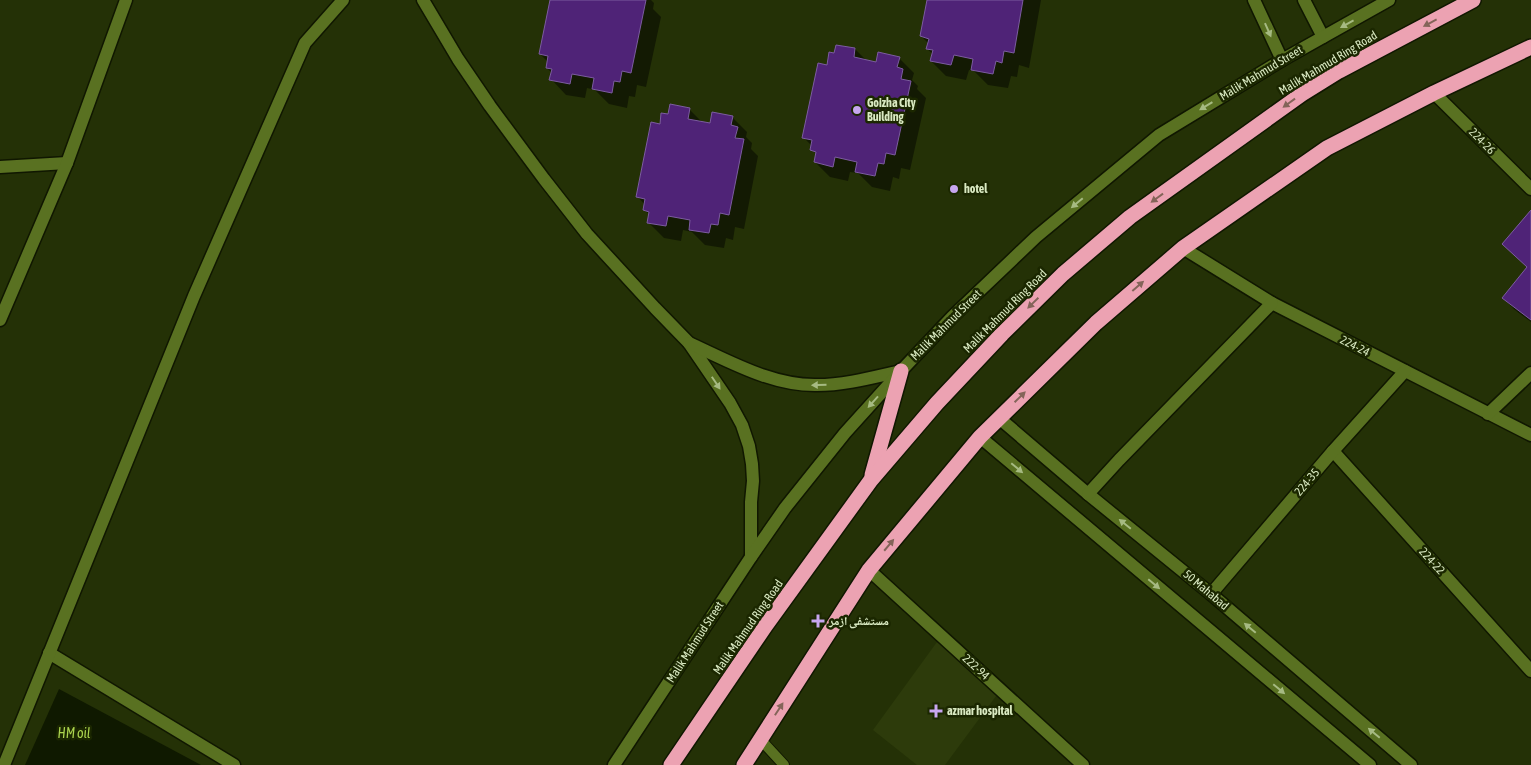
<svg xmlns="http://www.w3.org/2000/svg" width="1531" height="765" viewBox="0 0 1531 765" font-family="'Asap Condensed','Noto Naskh Arabic',sans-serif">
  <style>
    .built { fill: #2d3b0b }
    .water { fill: #0f1900 }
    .shadow { fill: #0007 }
    .building { fill: #4f2377; stroke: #7c5ca0 }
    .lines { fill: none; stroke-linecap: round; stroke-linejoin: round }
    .lane-casing { stroke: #101701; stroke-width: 12 }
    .street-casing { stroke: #101701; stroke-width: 15 }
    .secondary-casing { stroke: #101701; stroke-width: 15 }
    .highway-casing { stroke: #101701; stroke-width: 18 }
    .lane { stroke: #597121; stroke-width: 10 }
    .street { stroke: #597121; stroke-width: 12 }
    .secondary { stroke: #597121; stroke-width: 12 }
    .highway { stroke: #eca2b2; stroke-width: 15 }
    .oneway { fill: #846459 }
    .oneway2 { fill: #a6ba82 }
    .poi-dot { fill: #c7a6ef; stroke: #1b2700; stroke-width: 2 }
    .labels { text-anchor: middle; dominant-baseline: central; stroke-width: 5; stroke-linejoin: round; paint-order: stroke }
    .street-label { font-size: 12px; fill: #daeac2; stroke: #1b2700 }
    .poi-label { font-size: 12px; font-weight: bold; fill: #daeac2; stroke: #1b2700; text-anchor: start }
    .water-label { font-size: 14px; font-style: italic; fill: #acd54f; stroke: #1b2700 }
  </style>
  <rect width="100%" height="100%" fill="#243106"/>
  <polygon class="built" points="937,642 999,692 945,765 917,765 873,730"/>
  <polygon class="water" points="59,689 201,765 25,765"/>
  <g class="shadow">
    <polygon points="551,0 651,0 654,3 653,9 661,17 646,87 637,85 635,97 629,96 627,108 609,104 595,90 587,88 585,98 566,95 551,79 552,73 547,68 548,62 540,54"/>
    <polygon points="928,0 1041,0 1029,68 1019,65 1017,77 1011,76 1008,88 988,85 974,71 969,70 966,80 946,76 931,61 933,54 927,49 929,44 921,36"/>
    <polygon points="855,49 867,61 877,63 899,58 914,73 912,80 918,86 917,89 926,98 910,170 901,168 899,179 893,177 890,191 872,187 858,173 850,172 848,181 830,177 815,162 817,155 812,149 812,146 804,138 828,66 835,55"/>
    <polygon points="690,110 703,123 711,125 732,117 747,132 746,137 752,143 751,149 758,156 744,229 735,227 733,240 726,238 724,248 705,245 692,232 683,230 681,241 664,238 648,222 650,215 644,210 645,205 638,197 661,125 669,116"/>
    <polygon points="1531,212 1531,322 1515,310 1503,298 1528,268"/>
  </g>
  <g class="building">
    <polygon points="550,0 646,0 631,73 622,71 620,82 614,81 612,93 592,89 594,78 572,74 570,84 549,80 552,69 546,68 548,56 539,54"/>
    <polygon points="927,0 1023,0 1014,53 1004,51 1002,63 996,61 993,74 971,70 973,59 954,55 951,65 930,61 933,50 926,49 929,39 920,36"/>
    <polygon points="836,45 855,48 854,57 876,62 878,52 900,57 897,67 903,69 901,79 911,81 895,155 886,153 884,164 878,163 875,176 855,172 857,162 835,157 833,167 814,162 816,152 810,150 812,140 802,138 818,63 827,65 829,52 834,53"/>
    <polygon points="670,104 690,108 688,119 710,123 712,112 733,116 731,125 738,127 735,138 744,139 729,215 720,213 718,225 711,224 709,233 689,230 690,220 668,216 666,226 647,223 649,212 643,210 645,199 636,197 651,122 660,124 661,113 668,114"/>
    <polygon points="1531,210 1531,320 1502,298 1527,267 1502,244"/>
  </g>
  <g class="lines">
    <defs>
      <polyline id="lane" points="760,739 784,765"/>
      <g id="street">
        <polyline points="1434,93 1531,189"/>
        <polyline points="0,167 67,163"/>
        <polyline points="1183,248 1272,303 1531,435"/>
        <polyline points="0,320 67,163 126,0"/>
        <polyline points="1488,414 1531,373"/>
        <polyline points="999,418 1088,494 1211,594 1411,765"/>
        <polyline points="980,437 1370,765"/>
        <polyline points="1333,451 1531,671"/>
        <polyline points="1088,494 1119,460 1272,303"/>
        <polyline points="869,570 1083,765"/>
        <polyline points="1211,594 1333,451 1405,371"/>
        <polyline points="49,653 234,765"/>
        <polyline points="4,765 194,296 305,43 343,0"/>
      </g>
      <g id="secondary">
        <polyline points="423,0 458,59 490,106 544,179 587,234 655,308 689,343 730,403 742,425 749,446 752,464 753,481 751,502 751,557"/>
        <polyline points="1254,0 1282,60"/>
        <polyline points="1304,0 1323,37"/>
        <path d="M689 343C729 361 772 386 817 385 845 385 874 377 901 371"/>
        <polyline points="614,765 751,557 785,508 845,433 901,371 952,317 1036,237 1159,135 1282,60 1389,0"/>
      </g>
      <g id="highway">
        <polyline points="872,475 901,371"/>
        <polyline points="671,765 766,625 871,480 937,403 1002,334 1063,274 1130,217 1302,94 1339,71 1473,0"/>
        <polyline points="744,765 869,570 980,437 1096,323 1183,248 1327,148 1434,93 1531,47"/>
      </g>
    </defs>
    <use href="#lane" class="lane-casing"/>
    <use href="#street" class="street-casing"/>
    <use href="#secondary" class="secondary-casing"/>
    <use href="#highway" class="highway-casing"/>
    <use href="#lane" class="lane"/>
    <use href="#street" class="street"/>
    <use href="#secondary" class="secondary"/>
    <use href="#highway" class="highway"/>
  </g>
  <defs><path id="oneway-solid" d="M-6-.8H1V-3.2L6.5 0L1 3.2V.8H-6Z" transform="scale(1.25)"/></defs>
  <g class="oneway">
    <use href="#oneway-solid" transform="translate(1430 23) rotate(152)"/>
    <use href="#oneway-solid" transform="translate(1289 103) rotate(144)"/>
    <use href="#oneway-solid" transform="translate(1157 198) rotate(144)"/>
    <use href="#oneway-solid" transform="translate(1138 286) rotate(-41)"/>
    <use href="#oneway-solid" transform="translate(1033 303) rotate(136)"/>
    <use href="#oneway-solid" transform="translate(1020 397) rotate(-44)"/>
    <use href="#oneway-solid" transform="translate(889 545) rotate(-50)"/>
    <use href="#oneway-solid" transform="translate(779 709) rotate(-57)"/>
  </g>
  <g class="oneway2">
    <use href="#oneway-solid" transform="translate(1347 24) rotate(151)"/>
    <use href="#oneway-solid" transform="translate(1268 30) rotate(66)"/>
    <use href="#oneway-solid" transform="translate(1206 106) rotate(149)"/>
    <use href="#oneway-solid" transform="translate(1077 203) rotate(140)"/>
    <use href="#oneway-solid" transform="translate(716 383) rotate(56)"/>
    <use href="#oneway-solid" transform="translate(819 385) rotate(179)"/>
    <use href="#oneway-solid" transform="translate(873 402) rotate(132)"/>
    <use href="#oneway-solid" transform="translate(1017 468) rotate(40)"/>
    <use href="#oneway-solid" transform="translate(1125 524) rotate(-141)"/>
    <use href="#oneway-solid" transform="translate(1154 584) rotate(40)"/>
    <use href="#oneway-solid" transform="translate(1250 628) rotate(-140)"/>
    <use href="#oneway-solid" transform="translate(1279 689) rotate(40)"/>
    <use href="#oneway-solid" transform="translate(1374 733) rotate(-140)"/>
  </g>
  <g class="poi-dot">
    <circle cx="857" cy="110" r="5"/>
    <circle cx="954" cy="189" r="5"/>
    <path d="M815.5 613.5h5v5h5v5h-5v5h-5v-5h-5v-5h5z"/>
    <path d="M933.5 703.5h5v5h5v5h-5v5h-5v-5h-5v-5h5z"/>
  </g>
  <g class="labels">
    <g class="street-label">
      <text transform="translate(1328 63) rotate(-31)">Malik Mahmud Ring Road</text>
      <text transform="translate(1261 73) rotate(-31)">Malik Mahmud Street</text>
      <text transform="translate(1482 141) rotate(45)">224-26</text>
      <text transform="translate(1005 311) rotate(-45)">Malik Mahmud Ring Road</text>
      <text transform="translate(946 325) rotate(-45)">Malik Mahmud Street</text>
      <text transform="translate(1355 346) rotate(27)">224-24</text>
      <text transform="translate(1307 482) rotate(-50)">224-35</text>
      <text transform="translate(1432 561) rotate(48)">224-22</text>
      <text transform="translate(1206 590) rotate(40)">50 Mahabad</text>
      <text transform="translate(748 627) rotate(-55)">Malik Mahmud Ring Road</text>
      <text transform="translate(695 642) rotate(-57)">Malik Mahmud Street</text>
      <text transform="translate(976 667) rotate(42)">222-94</text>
    </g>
    <g class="poi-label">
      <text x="867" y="103">Goizha City<tspan x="867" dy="14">Building</tspan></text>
      <text x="964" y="189">hotel</text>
      <text x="829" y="621">مستشفى ازمر</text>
      <text x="947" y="711">azmar hospital</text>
    </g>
    <g class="water-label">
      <text x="74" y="733">HM oil</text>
    </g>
  </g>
</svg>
